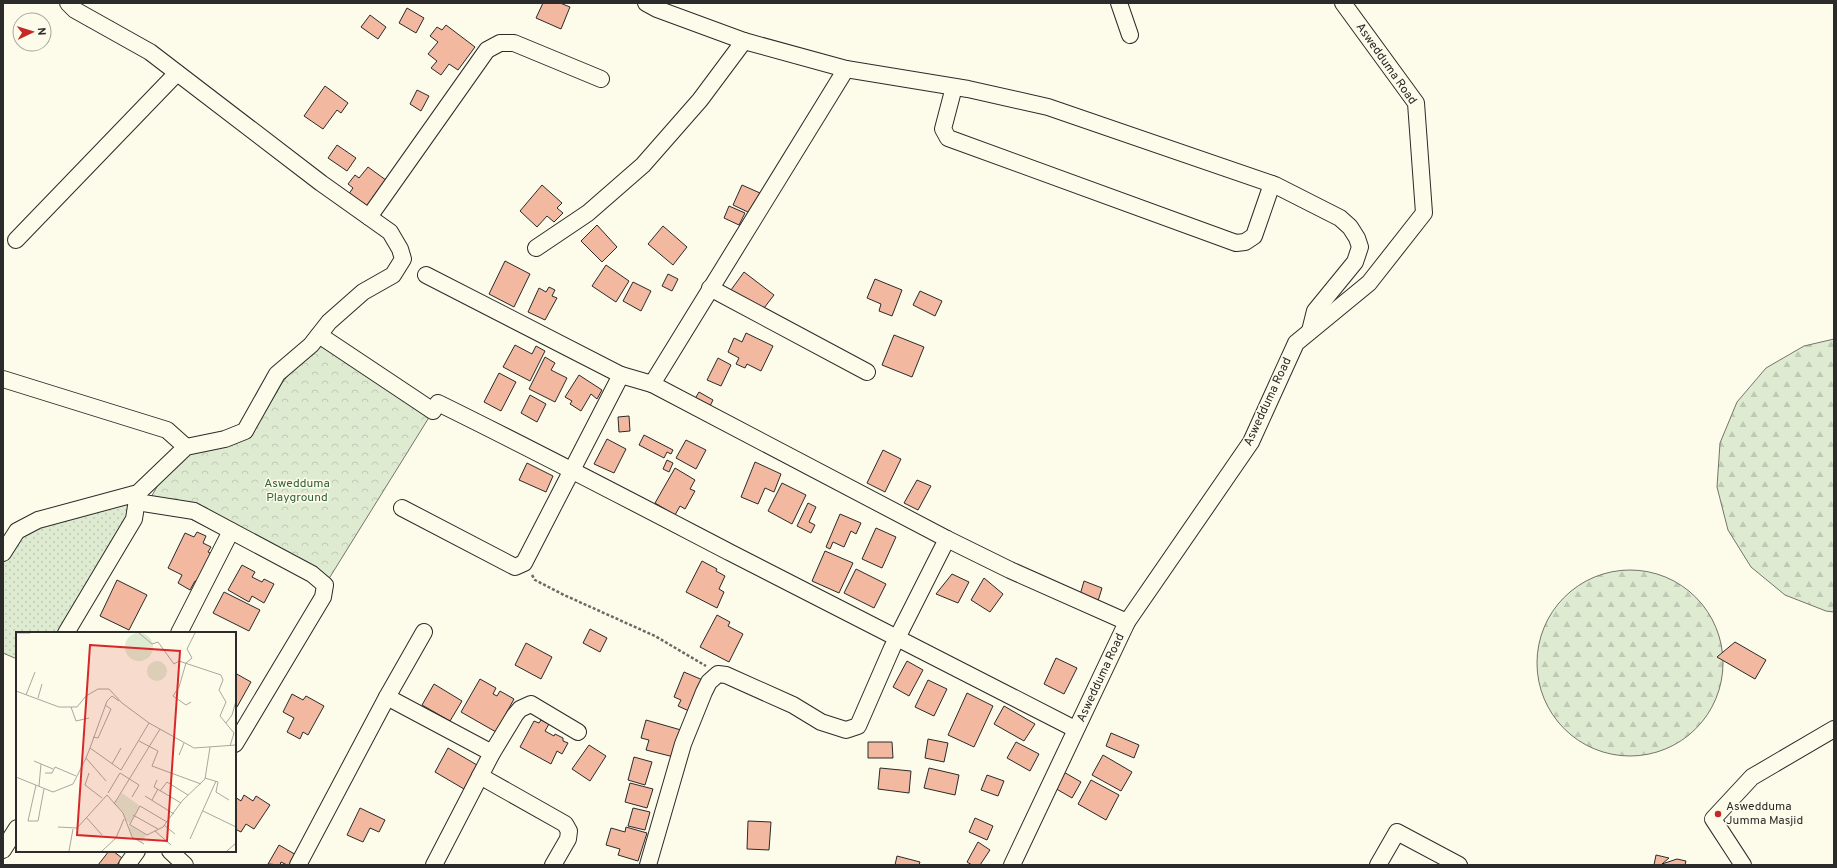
<svg xmlns="http://www.w3.org/2000/svg" width="1837" height="868" viewBox="0 0 1837 868" font-family="Overpass,sans-serif">
  <style>
    .grass { fill: url(#grass-dots); stroke: #74746e }
    .forest { fill: url(#forest-firs); stroke: #74746e }
    .park { fill: url(#park-crowns); stroke: #74746e }
    .building { fill: #f2b8a0; stroke: #2b2b2b }
    .lines { fill: none; stroke-linecap: round; stroke-linejoin: round }
    .minor-casing { stroke: #2b2b2b; stroke-width: 18 }
    .path { stroke: #6a6964; stroke-width: 2.5; stroke-dasharray: 3 2; stroke-linecap: butt }
    .minor { stroke: #fdfbea; stroke-width: 16 }
    .poi-dot { fill: #c62828; stroke: #fdfbea; stroke-width: 1.5 }
    .labels { text-anchor: middle; dominant-baseline: central; stroke-width: 3; stroke-linejoin: round; paint-order: stroke }
    .street-label { font-size: 12px; fill: #2b2b2b; stroke: #fdfbea }
    .park-label { font-size: 12px; fill: #34623c; stroke: #fdfbea }
    .poi-label { font-size: 12px; fill: #2b2b2b; stroke: #fdfbea; text-anchor: start }
    .inset-road { fill: none; stroke: #a9a89e; stroke-width: 1 }
    .view { fill: #d62828; fill-opacity: 0.15; stroke: #d62828; stroke-width: 2 }
    .inset-edge { fill: none; stroke: #2b2b2b; stroke-width: 2 }
  </style>
  <defs>
    <pattern id="grass-dots" width="8" height="8" patternUnits="userSpaceOnUse"><rect width="8" height="8" fill="#deebd1"/><path d="M2 2h.1M6 6h.1" fill="none" stroke="#bfcab4" stroke-width="1.8" stroke-linecap="round"/></pattern>
    <pattern id="forest-firs" width="22" height="20" patternUnits="userSpaceOnUse"><rect width="22" height="20" fill="#deebd1"/><path d="M5 1l3.5 6h-7zM16 11l3.5 6h-7z" fill="#bfcab4"/></pattern>
    <pattern id="park-crowns" width="20" height="18" patternUnits="userSpaceOnUse"><rect width="20" height="18" fill="#deebd1"/><path d="M2 6a3 3 0 1 1 6 0M12 15a3 3 0 1 1 6 0" fill="none" stroke="#bfcab4"/></pattern>
  </defs>
  <rect width="100%" height="100%" fill="#fdfbea"/>
  <polygon class="grass" points="135,496 130,517 63,633 17,633 17,659 3,653 3,558 19,534"/>
  <g class="forest">
    <polygon points="1834,339 1834,612 1826,611 1785,595 1751,567 1728,530 1717,487 1720,443 1737,402 1766,368 1804,346"/>
    <circle cx="1630" cy="663" r="93"/>
  </g>
  <polygon class="park" points="319,335 433,411 325,585 150,499 174,457 252,434 282,383"/>
  <g class="building">
    <polygon points="543,3 560,3 570,7 561,29 536,18"/>
    <polygon points="407,8 424,18 416,33 399,23"/>
    <polygon points="370,15 386,27 378,39 361,27"/>
    <polygon points="446,25 475,47 458,70 449,64 441,75 431,68 437,61 428,54 438,42 430,36 437,27 442,30"/>
    <polygon points="325,86 348,103 341,113 337,110 323,129 304,116"/>
    <polygon points="417,90 429,96 421,111 410,104"/>
    <polygon points="337,145 356,158 347,171 328,158"/>
    <polygon points="368,167 390,183 378,190 373,197 377,200 369,211 348,195 353,188 348,184 355,175 359,178"/>
    <polygon points="542,185 562,203 557,208 563,213 554,222 547,216 537,227 520,211"/>
    <polygon points="742,185 760,193 750,213 733,205"/>
    <polygon points="729,206 745,213 739,225 724,218"/>
    <polygon points="597,225 617,247 602,262 581,241"/>
    <polygon points="663,226 687,247 673,265 648,244"/>
    <polygon points="505,261 530,274 514,307 489,294"/>
    <polygon points="606,265 629,281 616,302 592,286"/>
    <polygon points="744,272 774,295 761,312 731,290"/>
    <polygon points="668,274 678,279 672,291 662,286"/>
    <polygon points="875,279 902,290 892,316 879,311 881,304 867,298"/>
    <polygon points="633,282 651,291 641,311 623,301"/>
    <polygon points="549,287 555,290 552,296 557,298 545,320 528,312 539,288 546,292"/>
    <polygon points="920,291 942,301 935,316 913,305"/>
    <polygon points="746,333 773,346 761,371 747,364 745,368 736,364 739,358 728,352 734,338 742,342"/>
    <polygon points="894,335 924,347 912,377 882,365"/>
    <polygon points="515,345 532,354 536,346 545,351 530,381 503,367"/>
    <polygon points="545,357 555,363 551,370 567,378 555,402 529,389"/>
    <polygon points="718,358 731,365 721,386 707,380"/>
    <polygon points="499,373 516,382 501,411 484,402"/>
    <polygon points="579,375 602,390 597,399 591,394 581,411 570,404 572,401 565,397"/>
    <polygon points="699,392 713,400 708,410 693,402"/>
    <polygon points="530,395 546,404 537,422 521,413"/>
    <polygon points="629,416 630,431 619,432 618,417"/>
    <polygon points="644,435 673,450 671,454 667,452 664,458 639,445"/>
    <polygon points="607,439 626,449 614,473 594,464"/>
    <polygon points="686,440 706,450 696,469 676,458"/>
    <polygon points="883,450 901,459 885,492 867,483"/>
    <polygon points="667,460 673,463 669,472 663,469"/>
    <polygon points="755,462 781,474 774,492 765,488 758,504 741,497"/>
    <polygon points="527,463 553,476 546,492 519,480"/>
    <polygon points="675,468 695,480 690,489 695,491 685,509 680,506 675,515 655,503"/>
    <polygon points="917,480 931,486 918,510 904,503"/>
    <polygon points="782,483 806,495 792,524 768,511"/>
    <polygon points="808,503 816,507 809,522 815,525 811,533 797,526"/>
    <polygon points="840,514 861,523 856,534 851,531 844,547 833,542 830,549 826,547"/>
    <polygon points="876,528 896,537 882,568 862,559"/>
    <polygon points="197,532 206,536 203,543 211,547 208,552 214,555 200,583 195,581 190,590 178,583 182,575 168,568 185,533 194,537"/>
    <polygon points="825,551 853,563 839,593 812,581"/>
    <polygon points="702,561 717,569 716,571 725,576 719,589 724,592 717,608 686,592"/>
    <polygon points="242,565 255,572 252,577 262,582 264,579 274,584 264,603 252,596 249,602 228,590"/>
    <polygon points="856,569 886,584 874,608 844,593"/>
    <polygon points="952,574 969,582 958,603 936,594"/>
    <polygon points="984,578 1003,594 990,612 971,600"/>
    <polygon points="117,580 147,595 129,630 100,616"/>
    <polygon points="1084,581 1102,588 1098,601 1080,595"/>
    <polygon points="224,592 260,610 249,631 213,613"/>
    <polygon points="717,615 730,622 728,626 743,634 729,662 700,647"/>
    <polygon points="590,629 607,638 600,652 583,643"/>
    <polygon points="1735,642 1766,660 1755,679 1717,657"/>
    <polygon points="526,643 552,657 541,679 515,665"/>
    <polygon points="1056,658 1077,668 1064,694 1044,684"/>
    <polygon points="907,661 923,670 909,696 893,687"/>
    <polygon points="684,672 705,681 689,711 678,706 681,700 674,697"/>
    <polygon points="235,673 251,682 237,707 235,705"/>
    <polygon points="480,679 496,688 493,694 497,696 500,691 514,699 496,732 461,712"/>
    <polygon points="928,680 947,689 934,716 915,707"/>
    <polygon points="434,684 462,701 450,721 422,705"/>
    <polygon points="967,693 993,706 974,747 948,735"/>
    <polygon points="292,694 303,700 306,696 324,706 308,735 303,732 300,739 287,732 294,718 283,712"/>
    <polygon points="1004,706 1035,724 1024,741 994,724"/>
    <polygon points="541,720 549,724 545,731 554,736 555,734 563,738 563,741 568,743 562,754 557,751 551,764 520,747 534,721 539,723"/>
    <polygon points="646,720 681,730 674,757 646,750 649,740 641,738"/>
    <polygon points="1111,733 1139,745 1134,758 1106,746"/>
    <polygon points="928,739 948,743 944,762 925,758"/>
    <polygon points="868,742 892,742 893,758 868,758"/>
    <polygon points="1016,742 1039,754 1030,771 1007,758"/>
    <polygon points="589,745 606,756 590,781 572,769"/>
    <polygon points="448,748 477,765 464,789 435,772"/>
    <polygon points="1103,755 1132,772 1121,791 1092,775"/>
    <polygon points="634,757 652,762 645,785 628,780"/>
    <polygon points="880,768 911,771 909,793 878,789"/>
    <polygon points="929,768 959,775 955,795 924,788"/>
    <polygon points="1062,771 1081,782 1072,798 1053,787"/>
    <polygon points="987,775 1004,781 998,796 981,790"/>
    <polygon points="1091,780 1119,795 1106,820 1078,804"/>
    <polygon points="630,783 653,789 647,808 625,802"/>
    <polygon points="244,795 253,801 256,796 270,805 254,829 246,824 241,832 235,829 235,797 241,801"/>
    <polygon points="360,808 385,820 379,832 370,828 363,842 347,835"/>
    <polygon points="633,808 650,812 645,830 628,826"/>
    <polygon points="975,818 993,826 987,840 969,832"/>
    <polygon points="748,821 771,822 769,850 747,849"/>
    <polygon points="626,827 647,833 638,861 618,855 620,849 606,845 611,828 625,832"/>
    <polygon points="978,842 990,850 980,865 972,865 967,862"/>
    <polygon points="279,845 298,856 292,865 287,865 281,862 280,865 268,864"/>
    <polygon points="109,851 113,851 122,858 117,865 98,865"/>
    <polygon points="1656,855 1669,858 1662,864 1677,859 1686,861 1685,865 1654,865"/>
    <polygon points="897,856 920,862 919,865 895,865"/>
  </g>
  <g class="lines">
    <defs>
      <g id="minor">
        <polyline points="646,3 657,9 744,41"/>
        <polyline points="1119,3 1130,35"/>
        <polyline points="954,87 943,129 948,138 1236,243 1245,242 1254,236 1272,184"/>
        <polyline points="369,217 487,50 500,43 514,43 601,79"/>
        <polyline points="16,240 177,73"/>
        <polyline points="536,248 588,213 643,165 700,100 744,41 846,69"/>
        <polyline points="426,275 621,375 652,384"/>
        <polyline points="710,288 867,372"/>
        <path d="M319 335 433 411 438 403C536 451 633 502 731 553 844 611 958 668 1071 727"/>
        <polyline points="3,379 167,430 186,447"/>
        <polyline points="137,502 194,511 312,574 325,585 323,597 235,744"/>
        <polyline points="402,508 515,567 524,563 621,375"/>
        <polyline points="3,553 17,531 38,520 138,493 186,447 225,439 245,431 277,374 311,345 329,322 363,292 393,275 403,259 400,249 390,232 321,183 150,52 75,10 68,3"/>
        <polyline points="1127,622 1010,570 947,539 652,384 846,69 968,89 1048,107 1275,185 1340,218 1350,227 1357,238 1360,247 1355,262 1315,311 1310,331"/>
        <polyline points="66,633 134,519 138,493"/>
        <polyline points="179,633 231,531"/>
        <polyline points="387,697 492,753"/>
        <polyline points="480,776 565,824 569,831 568,839 553,865"/>
        <polyline points="3,850 17,828"/>
        <polyline points="170,851 185,865"/>
        <polyline points="127,865 137,851"/>
        <polyline points="298,865 387,697 424,632"/>
        <polyline points="434,865 492,753 515,715 520,709 531,704 578,732"/>
        <polyline points="648,865 683,744 704,692 709,682 718,674 726,675 793,705 821,722 846,730 858,726 892,648 947,539"/>
        <polyline points="1012,865 1127,622 1251,442 1296,343 1369,283 1424,213 1416,103 1343,3"/>
        <polyline points="1378,865 1397,832 1459,865"/>
        <polyline points="1743,865 1713,819 1752,777 1834,729"/>
      </g>
    </defs>
    <use href="#minor" class="minor-casing"/>
    <polyline class="path" points="532,575 535,580 564,595 655,636 706,666"/>
    <use href="#minor" class="minor"/>
  </g>
  <circle class="poi-dot" cx="1718" cy="814" r="4"/>
  <g class="labels">
    <g class="street-label">
      <text transform="translate(1386 64) rotate(55)">Aswedduma Road</text>
      <text transform="translate(1268 402) rotate(-65)">Aswedduma Road</text>
      <text transform="translate(1101 678) rotate(-65)">Aswedduma Road</text>
    </g>
    <g class="park-label">
      <text x="297" y="484">Aswedduma<tspan x="297" dy="14">Playground</tspan></text>
    </g>
    <g class="poi-label">
      <text x="1726" y="807">Aswedduma<tspan x="1726" dy="14">Jumma Masjid</tspan></text>
    </g>
  </g>
  <g transform="translate(16 632)">
    <rect width="220" height="220" fill="#fdfbea"/>
    <path d="M113 193 130 203 126 211 115 203Z" fill="#deebd1"/>
    <path d="M109 15a14 14 0 1 1 28 0a14 14 0 1 1-28 0ZM131 39a10 10 0 1 1 20 0a10 10 0 1 1-20 0Z" fill="#deebd1"/>
    <path d="M106 161 124 174 114 191 109 188 107 180 98 172Z" fill="#deebd1"/>
    <path class="inset-road" d="M0 1H14M123 1 136 12 142 10 158 32 163 29 205 43 207 48 203 58 210 70 204 84 218 101 214 114M0 59 43 75H61L70 64 82 57H93L106 71 133 91 178 116 220 113M10 63 19 40M22 66 26 52M103 69 96 64 91 69 74 116 105 138 133 91M175 70 170 73 157 64 163 55 170 31 176 26 171 17 179 1M55 75 60 89 73 86M210 91 216 83 220 69M77 105 82 106 95 77 89 73M123 109 142 119 136 134 185 152M74 116 70 126 90 149M163 123 168 111M18 129 37 137M96 132 105 116M29 141H36L39 135 60 144M73 141 69 153 86 166M104 141 123 153 116 165M0 145 37 160 57 152 70 126M189 146 202 150 200 160 213 168M141 148 138 155 165 171M20 153 12 189H22L28 157M23 154 25 132M144 159 151 150 172 163M92 161 104 141M129 164 158 182M136 168 142 157M98 172 144 97M187 179 220 195M117 183 142 197M70 185 86 203M113 192 131 203 147 195 166 169 189 147 194 115M114 192 124 174 151 190M148 193 159 202M42 195 61 196 91 163 107 181 116 205 128 212M139 199 155 213M174 207 200 149M53 219 57 197M86 219 100 206 108 187M211 219 220 211"/>
    <path class="view" d="M74 13 164 19 151 209 61 203Z"/>
    <rect width="220" height="220" class="inset-edge"/>
  </g>
  <rect width="1837" height="868" fill="none" stroke="#2b2b2b" stroke-width="8"/>
  <g transform="translate(32 32) rotate(86)"><circle r="19" fill="#fdfbea" stroke="#a9a89e"/>
  <path d="M0-3L7 15L0 10L-7 15Z" fill="#c62828"/>
  <text y="-6" font-size="11" font-weight="bold" text-anchor="middle" fill="#2b2b2b">N</text>
  </g>
</svg>
